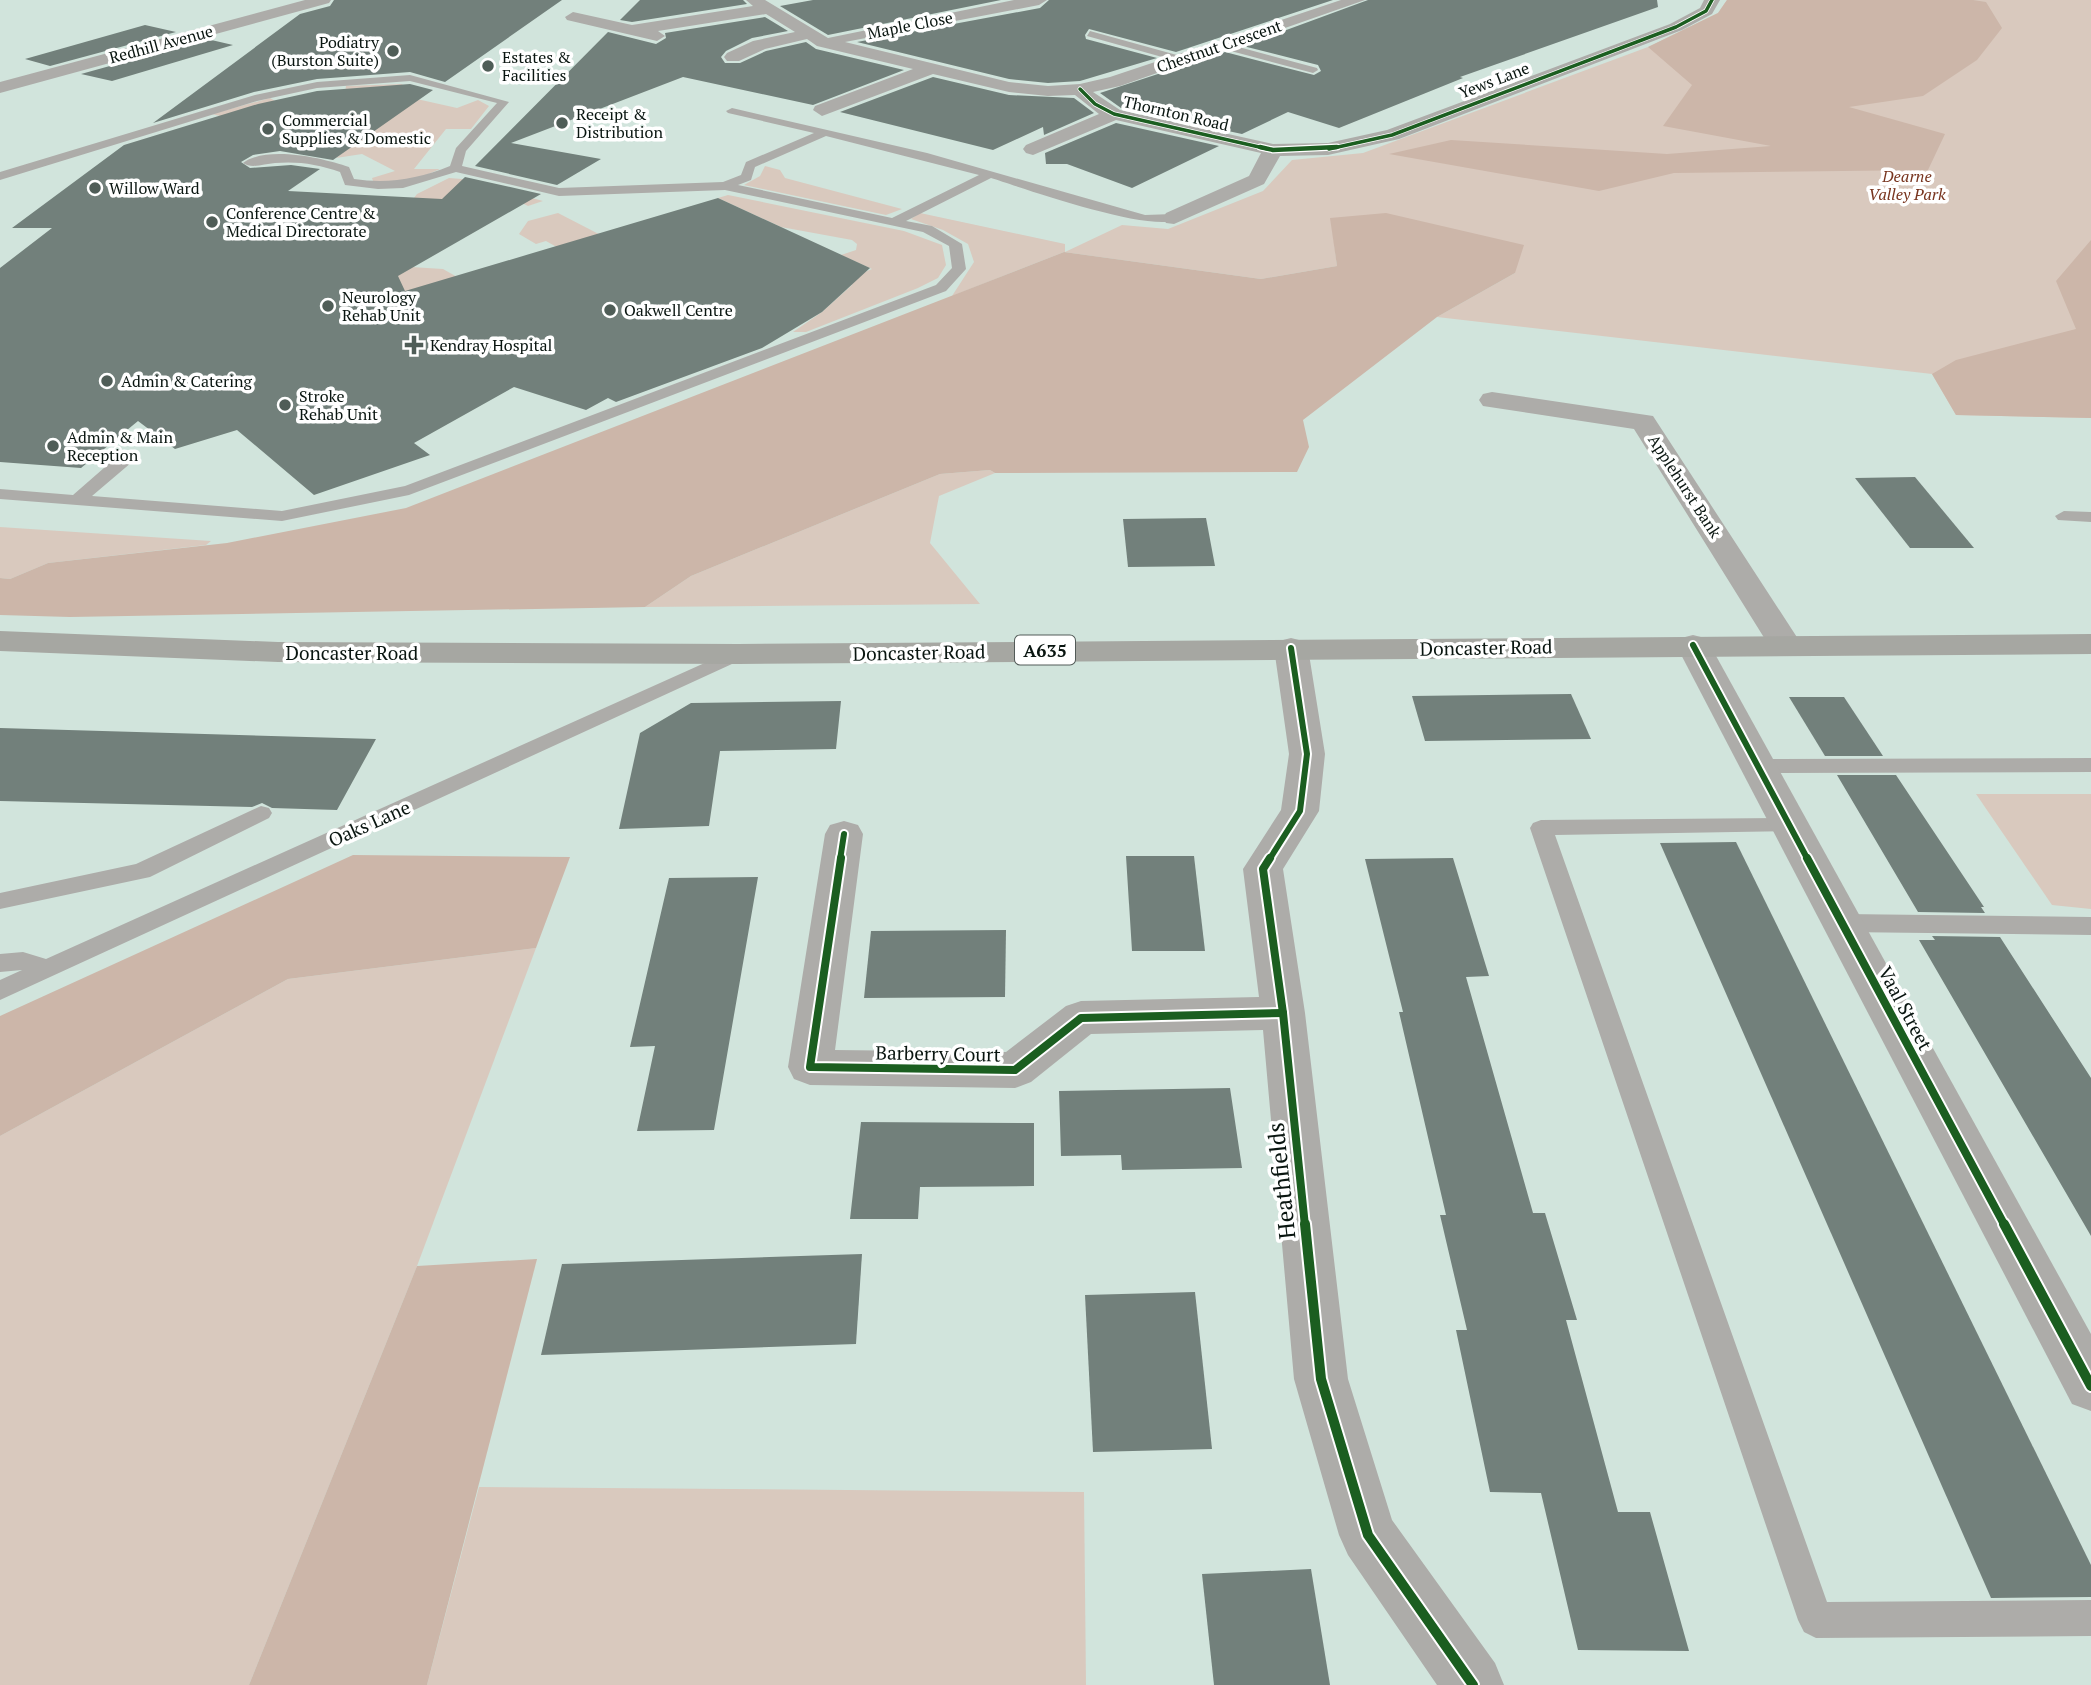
<svg xmlns="http://www.w3.org/2000/svg" width="2091" height="1685" viewBox="0 0 2091 1685" font-family="'PT Serif',serif">
  <style>
    .green { fill: #d9c9be }
    .forest { fill: #ccb6a9 }
    .building { fill: #72807b }
    .lines { fill: none; stroke-linecap: round; stroke-linejoin: round }
    .service { fill: #adaca9; fill-rule: evenodd }
    .minor { fill: #adaca9; fill-rule: evenodd }
    .trunk { fill: #a6a7a2; fill-rule: evenodd }
    .cycleway-far4-casing { stroke: #fff; stroke-width: 5 }
    .cycleway-far3-casing { stroke: #fff; stroke-width: 7 }
    .cycleway-far2-casing { stroke: #fff; stroke-width: 10 }
    .cycleway-far1-casing { stroke: #fff; stroke-width: 12 }
    .cycleway-casing { stroke: #fff; stroke-width: 14 }
    .cycleway-far4 { stroke: #1b5e20; stroke-width: 3.5 }
    .cycleway-far3 { stroke: #1b5e20; stroke-width: 4.5 }
    .cycleway-far2 { stroke: #1b5e20; stroke-width: 6 }
    .cycleway-far1 { stroke: #1b5e20; stroke-width: 8 }
    .cycleway { stroke: #1b5e20; stroke-width: 10 }
    .poi-dot { fill: #4f5d57; stroke: #fff; stroke-width: 2.5 }
    .labels { text-anchor: middle; dominant-baseline: central; stroke-width: 7; stroke-linejoin: round; paint-order: stroke }
    .far-street-label { font-size: 16px; fill: #091510; stroke: #fff }
    .far-poi-label { font-size: 16px; fill: #091510; stroke: #fff; text-anchor: start }
    .far-park-label { font-size: 16px; font-style: italic; fill: #78341e; stroke: #fff }
    .shield { fill: #fff; stroke: #535b58; stroke-width: 2 }
    .shield-label { font-size: 18px; font-weight: bold; fill: #091510 }
    .street-label { font-size: 19px; fill: #091510; stroke: #fff }
    .near-street-label { font-size: 23px; fill: #091510; stroke: #fff }
  </style>
  <rect width="100%" height="100%" fill="#d1e4dc"/>
  <g class="green">
    <polygon points="1727,0 2091,0 2091,418 1956,415 1932,374 1437,317 1515,273 1331,218 1337,266 1261,279 1064,252 952,296 974,262 968,244 943,230 911,219 920,213 1065,244 1065,252 1122,225 1168,229 1263,191 1292,160 1363,153 1648,47 1718,13"/>
    <path d="M403 84 390 93 457 108 478 100 489 106 471 129H446L414 169H440C417 180 398 183 373 181L372 178 395 171 362 154 336 158 349 148 212 114 270 98 282 105 345 94 346 86Z"/>
    <polygon points="765,166 780,170 785,178 902,209 886,215 744,185 760,176"/>
    <polygon points="449,178 462,179 543,201 528,206 518,201 403,212 417,194"/>
    <polygon points="728,195 904,231 942,245 946,265 938,278 918,288 806,332 793,332 822,312 852,285 845,280 872,269 841,255 856,250 857,244 852,240 781,227 718,198"/>
    <polygon points="558,213 622,246 578,259 546,241 536,244 519,234 528,221"/>
    <polygon points="379,265 443,269 466,282 393,302"/>
    <polygon points="990,470 995,473 939,496 930,543 980,604 645,607 691,576 940,474"/>
    <polygon points="0,527 211,541 206,545 48,563 10,579 0,578"/>
    <polygon points="1976,794 2091,794 2091,909 2052,905"/>
    <polygon points="536,948 417,1266 249,1685 0,1685 0,1136 288,979"/>
    <polygon points="479,1487 1084,1492 1086,1685 427,1685"/>
  </g>
  <g class="forest">
    <polygon points="1727,0 1973,0 1986,2 2002,28 1977,60 1923,96 1849,107 1945,134 1928,170 1674,173 1599,191 1389,154 1451,140 1667,154 1771,146 1663,126 1692,85 1648,47 1718,13"/>
    <polygon points="1386,213 1524,245 1515,273 1437,317 1303,420 1309,447 1297,472 995,473 990,470 940,474 691,576 645,607 70,617 0,615 0,578 10,579 48,563 227,543 406,508 1064,252 1261,279 1337,266 1330,218"/>
    <polygon points="2091,240 2091,418 1956,415 1932,374 1956,360 2076,329 2056,281"/>
    <polygon points="353,855 570,857 536,948 288,979 0,1136 0,1016"/>
    <polygon points="537,1259 427,1685 249,1685 417,1266"/>
  </g>
  <g class="building">
    <polygon points="334,0 562,0 445,82 410,72 317,79 254,92 153,123 300,14 330,6"/>
    <polygon points="640,0 743,0 747,4 632,22 620,20"/>
    <polygon points="813,0 1001,0 828,35 780,6"/>
    <polygon points="1049,0 1333,0 1176,52 1089,29 1085,35 1086,39 1157,58 1080,81 1048,83 1009,79 857,42 1040,8"/>
    <polygon points="1368,0 1657,0 1658,7 1460,77 1463,78 1339,128 1288,112 1242,134 1121,108 1100,93 1225,52 1314,75 1321,71 1318,65 1243,46"/>
    <polygon points="765,17 788,31 752,38 726,51 721,57 725,63 740,63 766,51 806,42 816,49 904,70 813,105 683,77 511,143 601,159 557,185 475,166 608,32 656,44 666,38 665,33"/>
    <polygon points="145,25 176,32 50,66 25,59"/>
    <polygon points="207,39 233,45 112,81 81,74"/>
    <polygon points="933,77 1009,95 1074,98 1094,113 1044,135 1043,127 993,150 840,112"/>
    <polygon points="410,84 433,90 333,160 280,151 253,155 241,162 250,168 291,165 320,169 288,191 442,199 465,177 541,194 398,276 405,291 718,198 870,268 822,312 762,348 616,402 608,398 586,410 514,387 414,443 430,455 314,495 237,430 175,449 138,421 81,468 0,462 0,268 52,228 12,228 124,145 258,104 317,91"/>
    <polygon points="1116,123 1219,146 1132,188 1067,164 1046,164 1045,153"/>
    <polygon points="1915,477 1974,548 1910,548 1855,478"/>
    <polygon points="1206,518 1215,566 1128,567 1123,519"/>
    <polygon points="1571,694 1591,739 1425,741 1412,696"/>
    <polygon points="1789,697 1844,697 1883,756 1825,756"/>
    <polygon points="841,701 836,749 720,751 709,826 619,829 640,733 691,703"/>
    <polygon points="0,728 376,739 337,810 272,808 262,803 252,807 0,801"/>
    <polygon points="1837,775 1896,775 1984,907 1981,907 1985,913 1918,912"/>
    <polygon points="1736,842 2091,1565 2091,1597 1991,1598 1660,843"/>
    <polygon points="1126,856 1194,856 1205,951 1132,951"/>
    <polygon points="1453,858 1489,976 1466,977 1533,1213 1545,1213 1577,1320 1566,1320 1618,1512 1650,1512 1689,1651 1578,1650 1541,1493 1490,1492 1456,1330 1467,1330 1440,1215 1446,1215 1399,1012 1403,1012 1365,859"/>
    <polygon points="758,877 714,1130 637,1131 655,1046 630,1047 669,878"/>
    <polygon points="1006,930 1005,997 864,998 871,931"/>
    <polygon points="1932,936 2000,937 2091,1078 2091,1236 1919,940 1935,940"/>
    <polygon points="1230,1088 1242,1168 1122,1170 1121,1155 1061,1156 1059,1091"/>
    <polygon points="861,1122 1034,1123 1034,1186 920,1187 918,1219 850,1219"/>
    <polygon points="862,1254 856,1344 541,1355 562,1264"/>
    <polygon points="1195,1292 1212,1449 1093,1452 1085,1295"/>
    <polygon points="1311,1569 1330,1685 1214,1685 1202,1574"/>
  </g>
  <g class="lines">
    <g class="service">
      <polygon points="1090,31 1184,57 1185,59 1180,62 1087,36"/>
      <polygon points="1220,42 1317,68 1318,70 1313,73 1216,47"/>
      <path d="M410 75 509 102 466 151 462 166 559 188 723 182 741 175 746 162 814 133 728 113 726 111 732 108 927 153 1145 215 1174 214 1180 218C1158 236 1023 188 991 178L906 221 932 226 962 244 966 269 946 291 409 495 282 521 0 499V489L73 495 120 454 126 453 134 458 132 462 92 496 282 511 405 486 936 285 952 268 949 246 923 232 725 190 559 196 456 172 403 188 378 189 345 185 340 172C318 164 297 161 275 163 264 164 251 169 243 163 267 145 323 158 349 167L354 179C388 184 418 179 450 166L456 148 497 103 410 81 317 88 257 101 0 180V172L255 95 317 82ZM826 136 979 175 892 218 738 185 751 180 755 167Z"/>
      <polygon points="2064,511 2091,512 2091,522 2058,520 2055,516"/>
      <polygon points="738,648 748,654 745,658 0,1000 0,980 22,970 0,972 0,954 23,952 46,959"/>
      <polygon points="2091,758 2091,772 1760,773 1749,766 1760,759"/>
      <polygon points="261,806 269,808 272,813 269,818 150,877 0,909 0,893 136,864"/>
      <polygon points="1792,818 1800,821 1803,826 1800,831 1555,835 1827,1602 2091,1600 2091,1636 1816,1638 1804,1632 1798,1620 1530,828 1533,823 1541,820"/>
      <polygon points="1843,914 2091,917 2091,935 1843,932 1835,929 1831,923 1835,917"/>
    </g>
    <g class="minor">
      <polygon points="305,0 331,0 329,3 0,93 0,82"/>
      <polygon points="746,0 765,0 828,38 1014,0 1047,0 1039,5 845,42 1009,82 1048,86 1080,84 1110,77 1341,0 1365,0 1120,86 1093,92 1120,110 1273,144 1328,143 1387,130 1670,24 1700,8 1704,0 1720,0 1712,14 1682,30 1399,139 1328,155 1280,156 1264,184 1174,224 1166,223 1163,218 1166,213 1249,176 1261,153 1116,120 1033,155 1026,153 1023,149 1026,145 1099,114 1075,95 1048,96 1009,92 933,74 822,116 813,110 815,106 913,69 817,46 807,39 765,49 739,61 727,61 724,57 727,53 753,41 795,32 766,14 658,31 665,36 657,41 567,20 565,17 573,12 632,25 753,6"/>
      <polygon points="1492,392 1653,416 1802,645 1797,652 1785,655 1773,652 1634,429 1483,406 1479,400 1483,394"/>
      <polygon points="1693,635 1705,638 1710,645 2091,1334 2091,1411 2072,1404 1676,645 1681,638"/>
      <polygon points="1291,638 1303,641 1308,648 1325,754 1319,811 1283,869 1305,1013 1348,1379 1392,1520 1495,1663 1504,1685 1437,1685 1348,1555 1339,1535 1294,1379 1263,1030 1091,1034 1031,1082 1015,1088 810,1085 794,1079 788,1067 825,834 830,825 844,821 858,825 863,834 835,1050 1006,1052 1066,1006 1081,1001 1259,997 1243,869 1281,810 1289,754 1274,648 1279,641"/>
    </g>
    <polygon class="trunk" points="0,631 278,642 738,644 2091,634 2091,654 738,664 278,662 0,651"/>
    <defs>
      <g id="cycleway-far4">
        <polyline points="1080,89 1095,104 1114,114 1268,149"/>
        <polyline points="1329,149 1392,135 1676,27 1706,11 1712,0"/>
      </g>
      <polyline id="cycleway-far3" points="1260,147 1273,150 1337,147"/>
      <g id="cycleway-far2">
        <polyline points="1693,645 1808,860"/>
        <polyline points="840,860 844,834"/>
        <polyline points="1269,860 1300,811 1307,754 1291,648"/>
      </g>
      <g id="cycleway-far1">
        <polyline points="841,858 810,1067 1015,1070 1081,1018 1283,1013"/>
        <polyline points="1270,858 1263,869 1283,1013 1305,1226"/>
        <polyline points="1807,858 2005,1226"/>
      </g>
      <g id="cycleway">
        <polyline points="1305,1224 1321,1379 1368,1535 1473,1685"/>
        <polyline points="2004,1224 2091,1386"/>
      </g>
    </defs>
    <use href="#cycleway-far4" class="cycleway-far4-casing"/>
    <use href="#cycleway-far3" class="cycleway-far3-casing"/>
    <use href="#cycleway-far2" class="cycleway-far2-casing"/>
    <use href="#cycleway-far1" class="cycleway-far1-casing"/>
    <use href="#cycleway" class="cycleway-casing"/>
    <use href="#cycleway-far4" class="cycleway-far4"/>
    <use href="#cycleway-far3" class="cycleway-far3"/>
    <use href="#cycleway-far2" class="cycleway-far2"/>
    <use href="#cycleway-far1" class="cycleway-far1"/>
    <use href="#cycleway" class="cycleway"/>
  </g>
  <g class="poi-dot">
    <circle cx="393" cy="51" r="7"/>
    <circle cx="488" cy="66" r="7"/>
    <circle cx="562" cy="123" r="7"/>
    <circle cx="268" cy="129" r="7"/>
    <circle cx="95" cy="188" r="7"/>
    <circle cx="212" cy="222" r="7"/>
    <circle cx="328" cy="306" r="7"/>
    <circle cx="610" cy="310" r="7"/>
    <path d="M410.5 334.5h7v7h7v7h-7v7h-7v-7h-7v-7h7z"/>
    <circle cx="107" cy="381" r="7"/>
    <circle cx="285" cy="405" r="7"/>
    <circle cx="53" cy="446" r="7"/>
  </g>
  <g class="labels">
    <g class="far-street-label">
      <text transform="translate(910 25) rotate(-11)">Maple Close</text>
      <text transform="translate(161 44) rotate(-15)">Redhill Avenue</text>
      <text transform="translate(1219 46) rotate(-19)">Chestnut Crescent</text>
      <text transform="translate(1494 80) rotate(-21)">Yews Lane</text>
      <text transform="translate(1176 113) rotate(13)">Thornton Road</text>
      <text transform="translate(1685 486) rotate(57)">Applehurst Bank</text>
    </g>
    <g class="far-poi-label">
      <text x="379" y="42" text-anchor="end">Podiatry<tspan x="379" dy="18">(Burston Suite)</tspan></text>
      <text x="502" y="57">Estates &amp;<tspan x="502" dy="18">Facilities</tspan></text>
      <text x="576" y="114">Receipt &amp;<tspan x="576" dy="18">Distribution</tspan></text>
      <text x="282" y="120">Commercial<tspan x="282" dy="18">Supplies &amp; Domestic</tspan></text>
      <text x="109" y="188">Willow Ward</text>
      <text x="226" y="213">Conference Centre &amp;<tspan x="226" dy="18">Medical Directorate</tspan></text>
      <text x="342" y="297">Neurology<tspan x="342" dy="18">Rehab Unit</tspan></text>
      <text x="624" y="310">Oakwell Centre</text>
      <text x="430" y="345">Kendray Hospital</text>
      <text x="121" y="381">Admin &amp; Catering</text>
      <text x="299" y="396">Stroke<tspan x="299" dy="18">Rehab Unit</tspan></text>
      <text x="67" y="437">Admin &amp; Main<tspan x="67" dy="18">Reception</tspan></text>
    </g>
    <g class="far-park-label">
      <text x="1907" y="176">Dearne<tspan x="1907" dy="18">Valley Park</tspan></text>
    </g>
    <rect class="shield" x="1015" y="635.5" width="60" height="29" rx="5"/>
    <g class="shield-label">
      <text x="1045" y="650">A635</text>
    </g>
    <g class="street-label">
      <text transform="translate(1486 647) rotate(-1)">Doncaster Road</text>
      <text x="352" y="652">Doncaster Road</text>
      <text transform="translate(919 652) rotate(-1)">Doncaster Road</text>
      <text transform="translate(369 823) rotate(-24)">Oaks Lane</text>
      <text transform="translate(1906 1008) rotate(62)">Vaal Street</text>
      <text transform="translate(938 1053) rotate(1)">Barberry Court</text>
    </g>
    <g class="near-street-label">
      <text transform="translate(1281 1181) rotate(-96)">Heathfields</text>
    </g>
  </g>
</svg>
